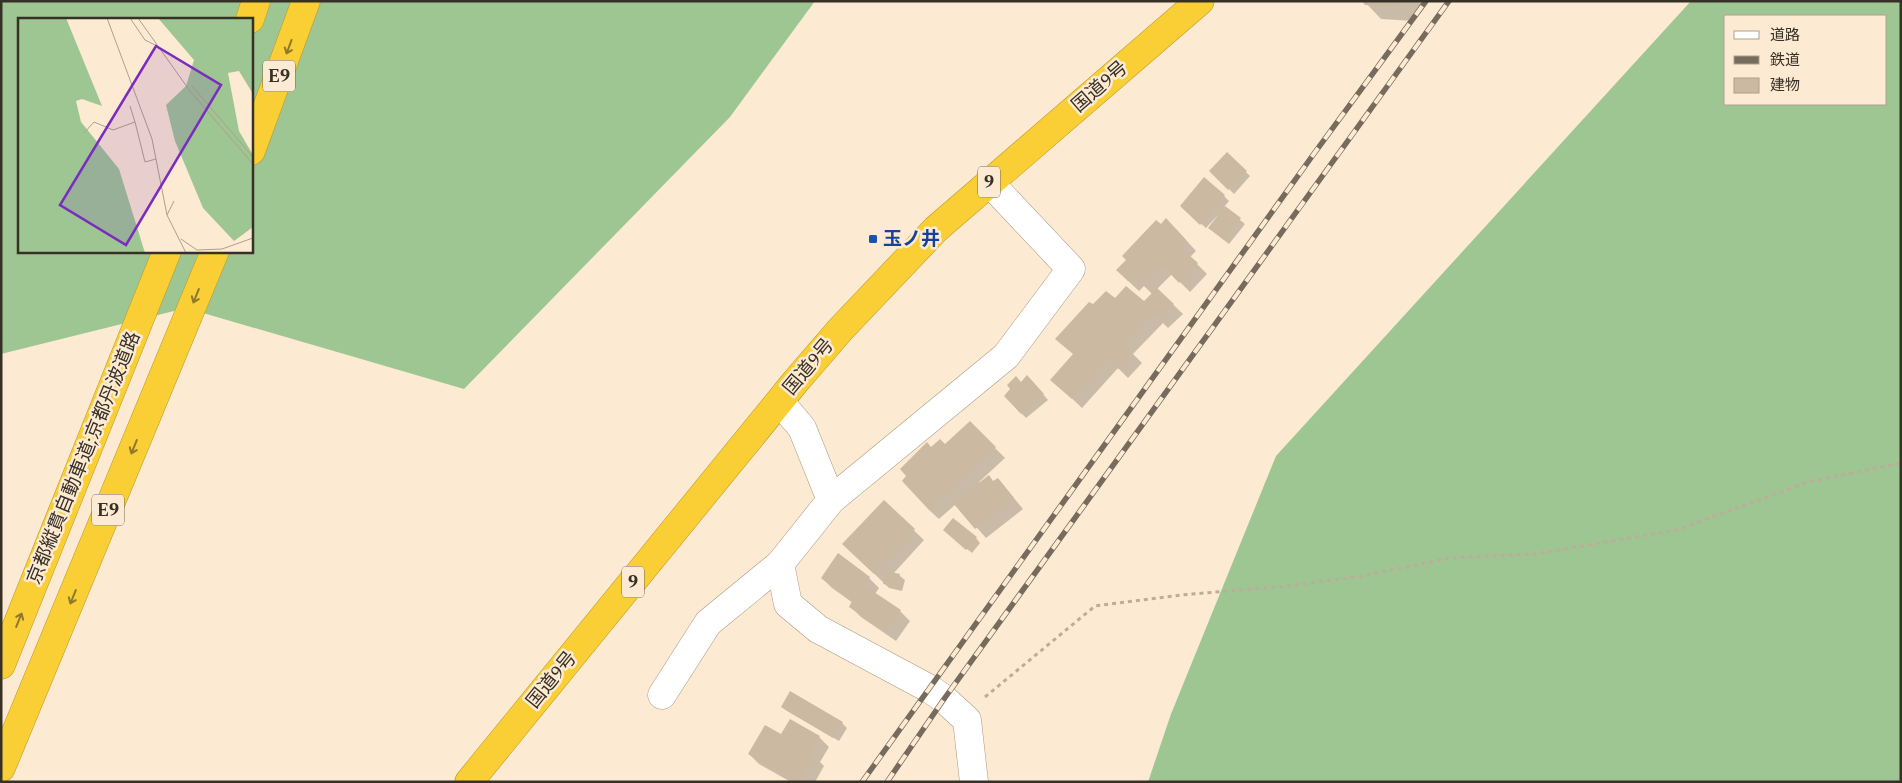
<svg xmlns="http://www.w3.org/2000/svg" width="1902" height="783" viewBox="0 0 1902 783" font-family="Spectral,'Noto Sans JP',serif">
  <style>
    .forest { fill: #9ec692; fill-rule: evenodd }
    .shadow { fill: #0003 }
    .building { fill: #cbb9a2 }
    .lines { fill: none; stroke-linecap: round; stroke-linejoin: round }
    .street-casing { stroke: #aa9982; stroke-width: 29 }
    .highway-casing { stroke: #b69730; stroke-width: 29 }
    .path { stroke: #bcad9a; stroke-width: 3; stroke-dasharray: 4 4; stroke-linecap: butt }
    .street { stroke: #fff; stroke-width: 28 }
    .highway { stroke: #facf35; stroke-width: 28 }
    .rail-casing { stroke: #766b5d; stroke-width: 5.5 }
    .rail { stroke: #fdead2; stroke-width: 4; stroke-dasharray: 11; stroke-linecap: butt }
    .oneway { stroke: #8f782d }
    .transit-dot { fill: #1a4fb4; stroke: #fdead2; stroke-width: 2 }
    .labels { text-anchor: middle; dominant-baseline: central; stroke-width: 5; stroke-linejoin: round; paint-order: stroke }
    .shield { fill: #fdead2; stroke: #72685a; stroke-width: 1 }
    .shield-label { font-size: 18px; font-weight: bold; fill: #373027 }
    .street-label { font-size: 19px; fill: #373027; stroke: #fdead2 }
    .transit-label { font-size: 19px; font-weight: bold; fill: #164399; stroke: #fdead2; text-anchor: start }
    .inset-road { fill: none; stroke: #aea08e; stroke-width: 1 }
    .view { fill: #7b2cbf; fill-opacity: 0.15; stroke: #7b2cbf; stroke-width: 2.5 }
    .inset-edge { fill: none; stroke: #373027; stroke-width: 2.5 }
  </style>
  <rect width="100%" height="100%" fill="#fdead2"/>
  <g class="forest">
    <path d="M1 1H815L730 117 464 389 186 308 1 354ZM19 19H251V251H19Z"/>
    <path d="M1691 1H1901V782H1148L1171 714 1276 456ZM1726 16H1886V104H1726Z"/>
  </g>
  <g class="shadow">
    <polygon points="1364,1 1429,1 1414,21 1381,19"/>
    <polygon points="1227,154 1250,176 1234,194 1211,171"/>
    <polygon points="1224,196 1229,201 1224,207 1245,224 1229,244 1215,233 1218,217 1217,216 1206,228 1186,211"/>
    <polygon points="1161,225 1176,229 1196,251 1190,257 1207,274 1190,292 1172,274 1157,289 1183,314 1168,328 1163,323 1133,354 1142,363 1128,378 1118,368 1082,408 1062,389 1074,355 1115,300 1144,303 1152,294 1144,286 1139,291 1127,280"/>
    <polygon points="1032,381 1048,400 1026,418 1005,396 1021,383"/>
    <polygon points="970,423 1005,458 979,482 981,483 994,482 998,479 1023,509 986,538 956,504 939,519 929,510 931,448 945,445"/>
    <polygon points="884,502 924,540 893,574 900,576 905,580 902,591 889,588 854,554"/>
    <polygon points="950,535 976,538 980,543 972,553"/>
    <polygon points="822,578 869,578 879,588 875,594 900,611 910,621 896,641 861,617 851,607 853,603 832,588"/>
    <polygon points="782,707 842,723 847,728 839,741 787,711"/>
    <polygon points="781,736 819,737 829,747 820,762 824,766 815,782 791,782 759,764 749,754"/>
  </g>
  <g class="building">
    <polygon points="1362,1 1404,1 1400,7 1365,5"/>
    <polygon points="1227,152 1247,171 1228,190 1209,171"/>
    <polygon points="1204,177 1225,195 1200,225 1180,206"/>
    <polygon points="1225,206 1241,218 1224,240 1208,228"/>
    <polygon points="1166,218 1186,240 1180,247 1198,263 1179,283 1162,265 1141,285 1133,277 1128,281 1116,270 1126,260 1122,256 1156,220 1161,224"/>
    <polygon points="1126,286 1144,301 1157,288 1174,304 1158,319 1152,314 1123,343 1132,352 1118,369 1108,359 1072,399 1050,380 1073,354 1055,339 1089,302 1093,304 1106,291 1115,298"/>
    <polygon points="1027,375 1044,394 1021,414 1004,396 1010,389 1007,385 1016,376 1021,382"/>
    <polygon points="970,421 996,447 929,510 902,481 906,476 900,469 927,442 931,447 940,439 945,444"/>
    <polygon points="989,475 993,481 998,478 1014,498 975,529 953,503"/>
    <polygon points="884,500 915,529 874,574 842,544"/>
    <polygon points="953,518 977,537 966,550 943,530"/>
    <polygon points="838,553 870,577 865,586 901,610 886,632 849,607 852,601 821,578"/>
    <polygon points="886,571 900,574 898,587 883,584"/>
    <polygon points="790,691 843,722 833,738 781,707"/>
    <polygon points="790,719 820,736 810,752 815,755 799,782 796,782 748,754 765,725 781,734"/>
  </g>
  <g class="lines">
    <defs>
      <g id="street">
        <polyline points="780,402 802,428 831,500"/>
        <polyline points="662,695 708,623 780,564"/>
        <polyline points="974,782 967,720 944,699 930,689 818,629 788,604 780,564 831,500 1006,356 1071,269 989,182"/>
      </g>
      <g id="highway">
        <polyline points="250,19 256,1"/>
        <polyline points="251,151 306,1"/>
        <polyline points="1,665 167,251"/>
        <polyline points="1,768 215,251"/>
        <polyline points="469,782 796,381 840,330 936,229 1200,1"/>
      </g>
    </defs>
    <use href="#street" class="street-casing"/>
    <use href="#highway" class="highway-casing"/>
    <polyline class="path" points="985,697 1095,606 1181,595 1288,586 1362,576 1450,558 1535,554 1677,530 1808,482 1901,463"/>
    <use href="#street" class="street"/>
    <use href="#highway" class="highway"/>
    <defs>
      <g id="rail">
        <polyline points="862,782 1313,155 1426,1"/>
        <polyline points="887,782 944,699 1449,1"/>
      </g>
    </defs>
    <use href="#rail" class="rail-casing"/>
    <use href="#rail" class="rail"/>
  </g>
  <defs><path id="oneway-shaft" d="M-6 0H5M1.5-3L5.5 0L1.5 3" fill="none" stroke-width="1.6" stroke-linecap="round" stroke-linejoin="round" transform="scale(1.25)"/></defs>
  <g class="oneway">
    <use href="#oneway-shaft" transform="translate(289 47) rotate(110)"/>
    <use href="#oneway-shaft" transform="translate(196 296) rotate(112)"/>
    <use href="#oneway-shaft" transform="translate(134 447) rotate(112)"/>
    <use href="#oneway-shaft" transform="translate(73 597) rotate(112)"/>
    <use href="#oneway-shaft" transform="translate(19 620) rotate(-68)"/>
  </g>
  <rect class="transit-dot" x="868" y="234" width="10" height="10" rx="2.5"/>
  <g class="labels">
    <g class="shield">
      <rect x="263" y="60.5" width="32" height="31" rx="4"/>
      <rect x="978" y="166.5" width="22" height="31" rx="4"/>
      <rect x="92" y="494.5" width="32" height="31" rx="4"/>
      <rect x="622" y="566.5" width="22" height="31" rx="4"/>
    </g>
    <g class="shield-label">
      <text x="279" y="76">E9</text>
      <text x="989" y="182">9</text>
      <text x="108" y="510">E9</text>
      <text x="633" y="582">9</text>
    </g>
    <g class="street-label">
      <text transform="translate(1100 87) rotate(-41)">国道9号</text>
      <text transform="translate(809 367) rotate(-50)">国道9号</text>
      <text transform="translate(84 458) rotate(-68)">京都縦貫自動車道;京都丹波道路</text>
      <text transform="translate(552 680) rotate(-51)">国道9号</text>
    </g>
    <g class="transit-label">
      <text x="883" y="239">玉ノ井</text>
    </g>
  </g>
  <g transform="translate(18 18)">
    <rect width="235" height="235" fill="#fdead2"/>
    <path d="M0 0H48L84 88 64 81 58 83 63 104 101 151 127 235H0ZM140 0H235V76L221 53 210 55 221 113 235 137V209L216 223 185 190 157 123 148 87 168 68 176 42Z" fill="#9ec692"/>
    <path class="inset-road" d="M89 0 134 121 149 197 168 235M112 0 127 22 137 27M120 0 172 73 235 146M174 68 235 139M112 88 117 104M66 115 76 104 95 112 117 104 127 144 138 141M149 197 156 183M163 221 179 232 204 231 235 220"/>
    <path class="view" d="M138 28 203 67 108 227 42 187Z"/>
    <rect width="235" height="235" class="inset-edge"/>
  </g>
  <rect width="1902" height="783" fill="none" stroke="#373027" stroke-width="5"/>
  <rect x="1724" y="15" width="162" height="90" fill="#fdead2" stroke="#aea08e"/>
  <rect x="1734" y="31" width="25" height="8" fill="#ffffff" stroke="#aea08e"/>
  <text x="1770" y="40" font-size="15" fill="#373027">道路</text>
  <rect x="1734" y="56" width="25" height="8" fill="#766b5d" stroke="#aea08e"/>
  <text x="1770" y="65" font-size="15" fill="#373027">鉄道</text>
  <rect x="1734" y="78" width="25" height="15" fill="#cbb9a2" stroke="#aea08e"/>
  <text x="1770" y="90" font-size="15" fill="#373027">建物</text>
</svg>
